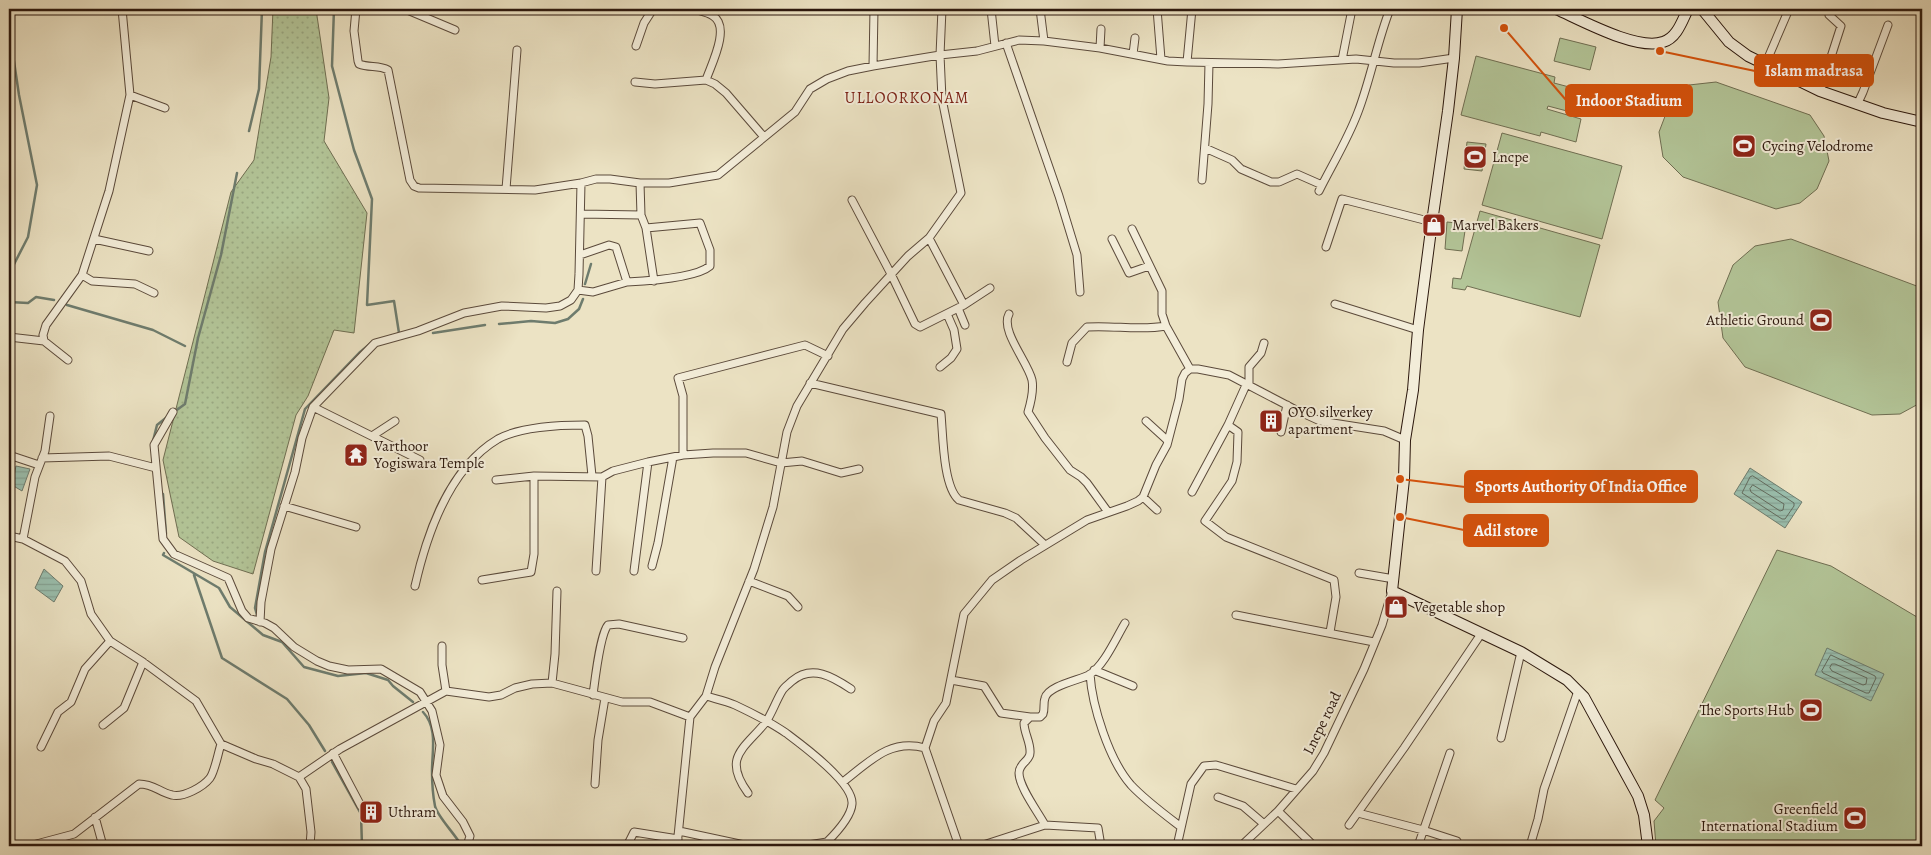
<svg xmlns="http://www.w3.org/2000/svg" width="1931" height="855" font-family="Alegreya,serif">
  <style>
    .grass { fill: url(#grass-dots); stroke: #6f6e52 }
    .pitch { fill: #b3c598; stroke: #6f6e52 }
    .water { fill: url(#water-rules); stroke: #6e7c6e }
    .lines { fill: none; stroke-linecap: round; stroke-linejoin: round }
    .shore { stroke: #626b5e; stroke-width: 1 }
    .stream { stroke: #6e7c6e; stroke-width: 2.5 }
    .street-casing { stroke: #5b4a3b; stroke-width: 9 }
    .secondary-casing { stroke: #2b170d; stroke-width: 12 }
    .street { stroke: #f3edd9; stroke-width: 7 }
    .secondary { stroke: #f3edd9; stroke-width: 10 }
    .labels { text-anchor: middle; dominant-baseline: central; stroke-width: 4; stroke-linejoin: round; paint-order: stroke }
    .poi-label { font-size: 15px; fill: #2b170d; stroke: #f3edd9; text-anchor: start }
    .street-label { font-size: 15px; fill: #2b170d; stroke: #f3edd9 }
    .neighbourhood-label { font-size: 16px; letter-spacing: 1px; fill: #7a1f14; stroke: #f3edd9 }
    .leader { fill: none; stroke: #d5520c; stroke-width: 2 }
    .callout-dot { fill: #d5520c; stroke: #f3edd9; stroke-width: 2 }
    .callout { fill: #d5520c; stroke: #d5520c; stroke-width: 2 }
    .callout-label { font-size: 16px; text-anchor: middle; font-weight: bold; fill: #fff }
  </style>
  <defs>
    <pattern id="grass-dots" width="8" height="8" patternUnits="userSpaceOnUse" patternTransform="scale(1.25)"><rect width="8" height="8" fill="#b3c598"/><path d="M2 2h.1M6 6h.1" fill="none" stroke="#9aa882" stroke-width="1.8" stroke-linecap="round"/></pattern>
    <pattern id="water-rules" width="6" height="5" patternUnits="userSpaceOnUse" patternTransform="scale(1.25)"><rect width="6" height="5" fill="#9abfae"/><path d="M0 2.5h6" fill="none" stroke="#85a394"/></pattern>
  </defs>
  <rect width="100%" height="100%" fill="#ece3c4"/>
  <filter id="stains"><feTurbulence type="fractalNoise" baseFrequency=".004" numOctaves="4"/><feColorMatrix values="0 0 0 0 .2 0 0 0 0 .09 0 0 0 0 .02 0 0 0 .5 -.17"/></filter>
  <radialGradient id="worn" r=".72"><stop offset=".6" stop-color="#630" stop-opacity="0"/><stop offset="1" stop-color="#630" stop-opacity=".3"/></radialGradient>
  <path class="grass" d="M273,9H316L329,98L324,141L367,213L354,333L334,330L308,396L296,415L253,574L213,561L179,537L163,460L231,192L254,160L271,57Z"/>
  <path class="pitch" d="M1560,38L1596,47L1590,70L1554,61Z
    M1476,56L1555,77L1554,83L1588,92L1582,115L1548,106L1547,109L1581,119L1576,142L1541,132L1540,136L1461,115Z
    M1716,82L1810,115L1824,136L1829,161L1817,189L1800,203L1776,209L1683,177L1663,157L1659,132L1672,98L1689,85Z
    M1502,133L1622,166L1602,239L1482,205Z
    M1467,142L1486,144L1482,171L1464,169Z
    M1480,211L1600,245L1580,317L1467,286L1465,290L1452,288L1453,278L1461,279Z
    M1447,222L1466,224L1462,251L1445,249Z
    M1791,239L1922,288V402L1900,414L1872,415L1745,367L1723,338L1718,302L1733,265L1755,246Z
    M1777,550L1831,566L1922,620V846H1656L1654,821L1664,808L1655,800Z"/>
  <path class="water" d="M16,466L30,469L22,491L12,485Z
    M1750,468L1802,502L1785,528L1734,494Z
    M44,569L63,586L54,602L35,588Z
    M1827,648L1884,674L1871,701L1815,675Z"/>
  <g class="lines">
    <path class="shore" d="M1753,476L1794,503V506L1785,519H1782L1742,493L1750,477Z
      M1753,485L1784,504L1783,510L1780,511L1751,492L1750,489Z
      M1831,655L1875,676L1876,678L1869,693H1866L1823,673L1822,671Z
      M1832,664H1835L1867,678L1866,684L1863,685L1832,671L1830,668Z"/>
    <path class="stream" d="M334,9L332,66L354,150L372,199L367,305L394,301L399,333L397,334
      M9,21L11,34
      M249,131L259,89L262,9
      M9,274L28,237L37,185L19,95L12,48
      M585,284L591,264
      M9,302L28,303L36,297L54,300
      M67,305L153,330L185,346
      M499,324L531,321L555,323L568,319L579,309L583,299
      M433,333L485,325
      M174,412L185,404L198,338L221,255L237,173
      M153,441L157,425L167,417
      M163,494L166,534
      M164,553L163,555L219,588L230,607L263,635L282,642L304,667L338,676L366,673L388,680L393,686L413,702
      M194,575L222,658L287,699L309,725L325,751
      M257,615L255,608L265,552L305,409L359,353L371,343
      M423,712C438,728 432,751 432,771C432,782 433,796 435,806C437,816 455,834 461,845
      M332,762L361,814L362,846"/>
    <g class="street-casing">
      <path id="street" d="M356,9L354,31L358,61L359,64C369,68 379,65 388,70L410,180L414,186L419,188L535,190L581,183
        M405,9L455,30
        M694,9C700,11 708,12 713,16C731,27 711,65 706,80
        M991,9L995,46
        M1040,9L1044,41
        M1157,9L1161,59
        M1006,43L1059,196L1077,255L1080,292
        M636,46L644,23L653,9
        M1100,48L1101,29
        M1133,54L1135,38
        M1342,60L1352,9
        M1187,62L1192,9
        M1765,65L1789,9
        M873,66L874,9
        M635,82L655,84L706,80L715,84L726,93L764,137
        M1820,91L1841,26L1829,15L1831,9
        M130,95L165,108
        M1857,105L1863,92L1888,25
        M1205,148L1232,160L1241,169L1271,182H1279L1297,174L1322,185
        M1202,180L1208,104L1209,63
        M640,183L641,215L646,228L654,281
        M506,189L517,50
        M1319,191C1332,165 1348,139 1358,112C1371,78 1377,42 1390,9
        M852,200L891,274L915,324L920,327L964,305L990,288
        M581,214L641,215
        M1132,229L1162,291V314L1166,326L1190,369
        M929,238L964,305
        M94,239L149,251
        M1112,239L1129,273L1149,266
        M1326,247L1342,199L1432,222
        M580,255L609,245L616,247L627,282C646,281 696,278 710,266V250L700,223L646,228
        M82,275L92,281L135,284L154,293
        M578,290L593,292L627,282
        M1335,304L1418,330
        M958,308L965,325
        M1009,314C1000,331 1028,362 1032,380C1034,391 1031,402 1028,412L1045,438L1070,470L1081,477L1087,483L1108,512
        M9,337L44,341
        M68,360L44,341L43,335L46,325L82,275L109,191L130,95L122,9
        M1067,362L1072,343L1087,327C1114,325 1139,331 1166,326
        M940,367L951,358L957,349L954,330L947,314
        M810,383L941,414C943,435 943,487 959,500L1005,513L1016,518L1045,545
        M1249,385V367L1261,353L1264,343
        M313,407L420,460
        M173,412L154,445L163,539L174,554L228,578L242,611L248,618L265,623L274,628L294,647L317,661L329,666L348,670L381,669L420,692L432,711L440,745L436,775L443,796L463,822L470,836L467,846
        M1146,421L1168,441
        M1228,425L1238,432L1237,462L1232,481L1205,521L1226,537L1334,580L1336,597L1330,632
        M1281,432L1287,405
        M372,436L395,421
        M9,455L39,465
        M683,455V396L678,378L805,345L828,356
        M42,458L109,456L156,468
        M496,480L534,476L602,477L613,471L648,462L683,455L713,453H746L781,463L802,461L841,473L859,469
        M1192,492L1228,425L1246,385
        M1143,497L1157,510
        M284,506L356,527
        M9,536L23,539L65,561L81,581L91,614L110,641L143,662L196,701L221,744L256,759L273,764L299,777L306,789L311,832L310,846
        M23,539L35,477L45,451L50,416
        M652,566L658,543L673,457
        M596,571L602,477
        M634,571L648,462
        M1359,573L1394,579
        M482,580L531,572L534,554V476
        M749,581L788,596L798,607
        M415,586C427,533 449,468 498,439C520,427 560,425 585,425L588,436L592,476
        M1236,615L1374,642
        M260,622L261,602L271,549L295,472L302,438L313,407L375,343L418,331L464,313L502,306L546,308L560,306L571,300L578,290L579,274L581,183L596,179H610L640,183H669L718,175L795,112L810,89L827,79L848,71L873,66L940,55L942,9
        M442,646V665L446,691
        M1094,670L1133,686
        M1090,674C1092,706 1109,760 1131,785C1145,800 1164,814 1181,827
        M951,680L984,686L1001,713L1030,717
        M552,683L555,654L557,591
        M593,695C595,680 600,634 608,625L619,624L683,638
        M706,696C716,699 726,701 735,705C752,713 770,722 786,733C802,745 854,783 852,804C851,817 836,833 827,842L802,846
        M103,725L124,708L143,662
        M1501,738L1521,652
        M41,747L58,712L71,702L85,669L110,641
        M333,753L361,806
        M299,777L340,749L446,691L489,697L501,695L515,688L532,684L552,683L622,702H650L690,717L706,696L715,667L754,569L773,507L787,432L797,406L843,329L865,303L908,256L929,238L961,193L942,99L940,55L977,51L1019,40L1044,41L1100,48L1168,61L1187,62L1278,64L1356,59L1394,63H1419L1454,58
        M843,782C869,762 890,738 925,748
        M595,784L598,740L605,698
        M748,793C722,757 744,749 766,722C772,713 776,701 782,691C784,687 789,684 792,681C812,664 833,677 851,689
        M1218,797L1243,806L1264,824
        M1278,811L1314,846
        M1358,813L1423,830L1457,841
        M95,817L103,846
        M1045,825C1038,812 1019,787 1019,773C1019,763 1030,761 1030,753C1031,743 1024,733 1024,723L1030,717H1040L1043,714C1045,709 1043,703 1045,698C1048,686 1079,680 1089,675C1104,666 1116,638 1125,623
        M1349,825L1404,748L1481,634
        M679,831L749,846
        M29,846L74,834L139,784C154,784 159,792 172,795C183,798 203,787 210,778C215,771 218,753 221,744
        M627,846L634,832L678,839
        M677,846L690,717
        M959,846L925,748L934,721L946,703L964,614L992,580L1021,560L1087,520L1127,506L1138,501L1143,497L1156,465L1167,445L1179,399L1182,379L1185,373L1190,369H1198L1229,375L1298,411L1320,421L1384,431L1405,440
        M980,846L1045,825L1098,828L1101,846
        M1177,846L1191,784L1204,766L1216,765L1296,789
        M1241,846L1278,811L1313,771L1324,753L1364,669L1382,625L1392,591
        M1418,846L1450,753
        M1530,846L1538,819L1544,789L1578,691"/>
    </g>
    <g class="secondary-casing">
      <path id="secondary" d="M1457,9L1454,58L1448,111L1432,222L1418,330L1413,390L1405,440L1404,479L1392,591L1521,652L1567,680L1584,697L1638,796L1644,815L1648,846
        M1556,9C1581,20 1637,51 1663,42C1677,38 1682,21 1688,9
        M1702,9L1729,42L1748,56L1820,91L1883,113L1922,122"/>
    </g>
    <use href="#street" class="street"/>
    <use href="#secondary" class="secondary"/>
  </g>
  <defs>
    <g id="stadium-square" transform="scale(1.25)"><rect x="-9" y="-9" width="18" height="18" rx="4" fill="#8f2418" stroke="#f3edd9"/><path d="M0-5a6.5 5 0 1 0 0 10a6.5 5 0 1 0 0-10ZM-3.5-1.8h7v3.6h-7Z" fill="#fff"/></g>
    <g id="shop-square" transform="scale(1.25)"><rect x="-9" y="-9" width="18" height="18" rx="4" fill="#8f2418" stroke="#f3edd9"/><path d="M-5-2.5h2.3a2.7 3.5 0 0 1 5.4 0H5L5.5 6h-11ZM-1.5-2.5h3a1.5 2.3 0 0 0-3 0Z" fill="#fff"/></g>
    <g id="building-square" transform="scale(1.25)"><rect x="-9" y="-9" width="18" height="18" rx="4" fill="#8f2418" stroke="#f3edd9"/><path d="M-4-6H4V6H1V3H-1V6H-4ZM-2.5-4.3h1.7v1.8h-1.7ZM.8-4.3h1.7v1.8H.8ZM-2.5-1h1.7V.8h-1.7ZM.8-1h1.7V.8H.8Z" fill="#fff"/></g>
    <g id="temple-square" transform="scale(1.25)"><rect x="-9" y="-9" width="18" height="18" rx="4" fill="#8f2418" stroke="#f3edd9"/><path d="M0-6L5-2H3V0L6.5 2.5H4V6H1.5V3h-3V6H-4V2.5H-6.5L-3 0V-2H-5Z" fill="#fff"/></g>
  </defs>
  <g fill-rule="evenodd">
    <use href="#stadium-square" x="1744" y="146"/>
    <use href="#stadium-square" x="1475" y="157"/>
    <use href="#shop-square" x="1434" y="225"/>
    <use href="#stadium-square" x="1821" y="320"/>
    <use href="#building-square" x="1271" y="421"/>
    <use href="#temple-square" x="356" y="455"/>
    <use href="#shop-square" x="1396" y="607"/>
    <use href="#stadium-square" x="1811" y="710"/>
    <use href="#building-square" x="371" y="812"/>
    <use href="#stadium-square" x="1855" y="818"/>
  </g>
  <g class="labels">
    <g class="poi-label">
      <text x="1762" y="146">Cycing Velodrome</text>
      <text x="1492" y="157">Lncpe</text>
      <text x="1452" y="225">Marvel Bakers</text>
      <text x="1804" y="320" text-anchor="end">Athletic Ground</text>
      <text x="1288" y="412">OYO silverkey<tspan x="1288" dy="17">apartment</tspan></text>
      <text x="374" y="446">Varthoor<tspan x="374" dy="17">Yogiswara Temple</tspan></text>
      <text x="1414" y="607">Vegetable shop</text>
      <text x="1794" y="710" text-anchor="end">The Sports Hub</text>
      <text x="1838" y="809" text-anchor="end">Greenfield<tspan x="1838" dy="17">International Stadium</tspan></text>
      <text x="388" y="812">Uthram</text>
    </g>
    <g class="street-label">
      <text transform="translate(1322 723) rotate(-64)">Lncpe road</text>
    </g>
    <g class="neighbourhood-label">
      <text x="907" y="98">ULLOORKONAM</text>
    </g>
  </g>
  <path class="leader" d="M1660 51L1755 71M1504 28L1566 100M1400 479L1465 487M1400 517L1464 530"/>
  <g class="callout-dot">
    <circle cx="1660" cy="51" r="5"/>
    <circle cx="1504" cy="28" r="5"/>
    <circle cx="1400" cy="479" r="5"/>
    <circle cx="1400" cy="517" r="5"/>
  </g>
  <g class="callout">
    <rect x="1755" y="55" width="118" height="31" rx="5"/>
    <rect x="1566" y="85" width="126" height="31" rx="5"/>
    <rect x="1465" y="471" width="232" height="31" rx="5"/>
    <rect x="1464" y="515" width="84" height="31" rx="5"/>
  </g>
  <g class="callout-label">
    <text x="1814" y="76">Islam madrasa</text>
    <text x="1629" y="106">Indoor Stadium</text>
    <text x="1581" y="492">Sports Authority Of India Office</text>
    <text x="1506" y="536">Adil store</text>
  </g>
  <rect width="1931" height="855" fill="none" stroke="#ece3c4" stroke-width="30"/>
  <rect x="10" y="10" width="1911" height="835" fill="none" stroke="#2b170d" stroke-width="2.5"/>
  <rect x="15" y="15" width="1901" height="825" fill="none" stroke="#2b170d"/>
  <rect width="100%" height="100%" filter="url(#stains)"/>
  <rect width="100%" height="100%" fill="url(#worn)"/>
</svg>
